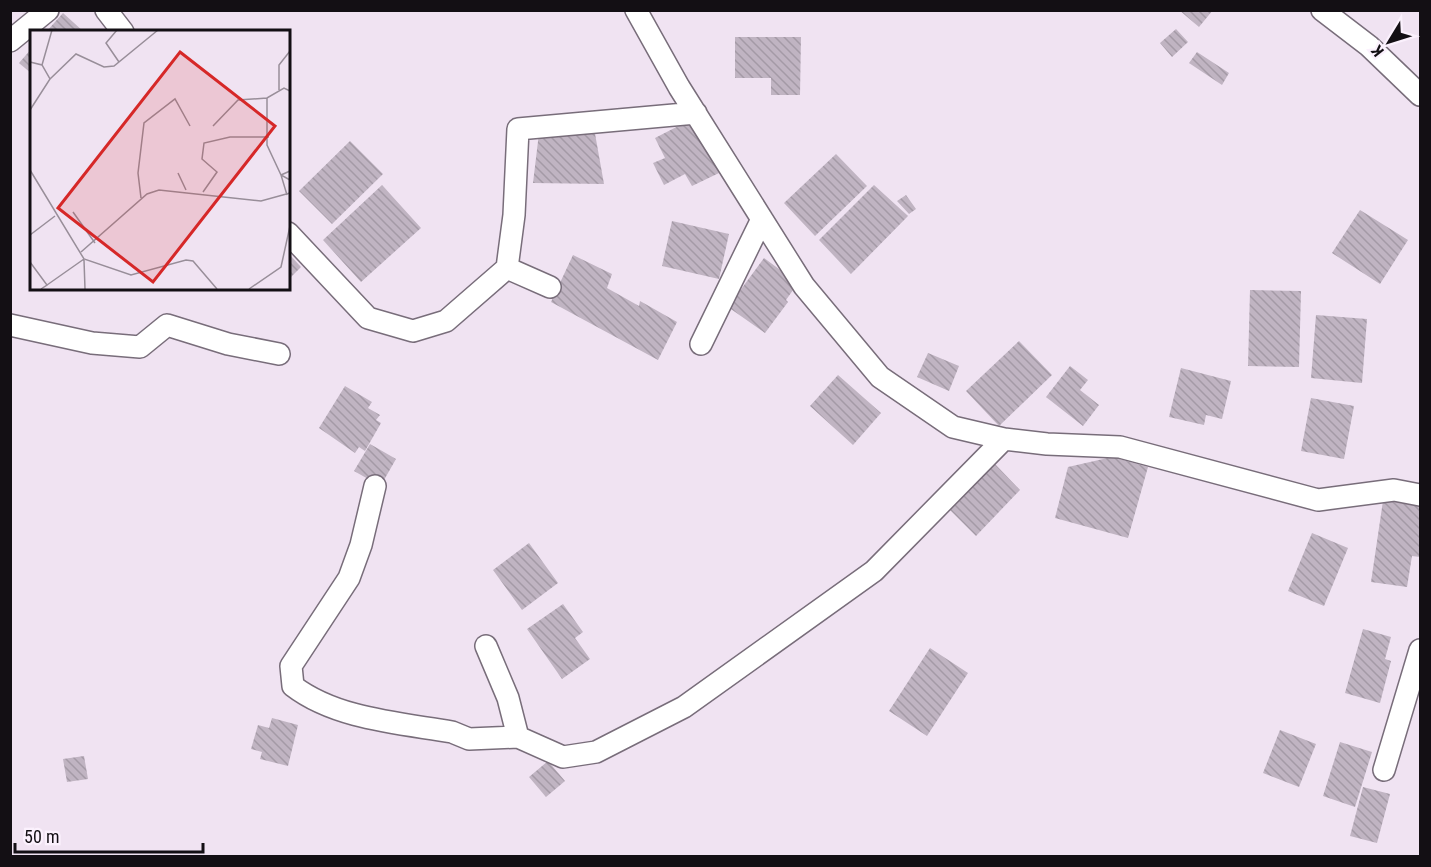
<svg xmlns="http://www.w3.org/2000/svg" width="1431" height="867" font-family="'Roboto Condensed',sans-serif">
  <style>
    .building { fill: url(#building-back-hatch) }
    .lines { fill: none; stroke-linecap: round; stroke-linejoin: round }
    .minor-casing { stroke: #786d7a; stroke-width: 24 }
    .minor { stroke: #fff; stroke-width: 21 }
    .inset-road { fill: none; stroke: #988e99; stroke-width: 1.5 }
    .view { fill: #d62828; fill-opacity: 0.15; stroke: #d62828; stroke-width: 3 }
    .inset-edge { fill: none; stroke: #130f14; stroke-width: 3 }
  </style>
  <defs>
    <pattern id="building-back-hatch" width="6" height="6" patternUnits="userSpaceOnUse" patternTransform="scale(1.5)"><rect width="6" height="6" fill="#c0b4c2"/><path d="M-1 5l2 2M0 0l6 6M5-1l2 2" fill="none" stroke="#a49aa6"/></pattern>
  </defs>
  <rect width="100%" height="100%" fill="#f0e3f2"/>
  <path class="building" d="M1179,10H1213L1199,27Z
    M63,13L84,32H46Z
    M1176,29L1188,42L1172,57L1160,43Z
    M735,37H801L800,95H771V78H735Z
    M32,48V74L19,63Z
    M1197,52L1229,73L1222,85L1189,63Z
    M692,119L719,173L692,186L685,174L664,185L653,163L665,158L655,138Z
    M594,128L604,184L533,183L539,133Z
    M350,141L383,174L332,224L299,191Z
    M836,154L867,186L815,236L784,203Z
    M382,185L421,228L361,282L323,240Z
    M874,185L908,216L851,274L819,240Z
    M906,195L916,209L909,214L897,201Z
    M1360,210L1408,240L1380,284L1332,253Z
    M672,221L729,234L719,279L662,266Z
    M288,253L301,267L288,280Z
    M573,255L612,274L607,288L639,306L640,301L677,322L658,360L551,302Z
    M764,258L798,283L786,300L788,302L765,333L728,307Z
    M1250,290L1301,291L1299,367L1248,366Z
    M1316,315L1367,319L1362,383L1311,378Z
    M1019,341L1052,375L999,426L966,391Z
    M928,353L959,366L949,391L917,377Z
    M1070,366L1088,380L1080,390L1099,405L1083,426L1046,397Z
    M1181,368L1231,381L1222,419L1206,415L1204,425L1169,417Z
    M838,375L881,413L853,445L810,406Z
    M345,386L372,402L368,408L380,415L376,420L381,423L365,451L359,447L355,453L319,428Z
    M1311,398L1354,406L1344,459L1301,451Z
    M370,444L396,459L384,480L381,478L377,484L354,471Z
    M1112,457L1148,467L1128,538L1055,518L1068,467Z
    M994,463L1020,490L976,536L949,509Z
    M1384,494L1420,500V557L1412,556L1407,587L1371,582Z
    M1312,533L1348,548L1324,606L1288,591Z
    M529,543L558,583L522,610L493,570Z
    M563,604L583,632L575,638L590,659L562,679L527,629Z
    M1363,629L1391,637L1385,659L1391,661L1380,703L1345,693Z
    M930,648L968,673L927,736L889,711Z
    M272,718L298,725L288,766L260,759L262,752L251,749L258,725L269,728Z
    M1280,730L1316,744L1299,787L1263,773Z
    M1340,742L1372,752L1355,807L1323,796Z
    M84,756L88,779L67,782L63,759Z
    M548,761L565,781L546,797L529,777Z
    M1363,787L1390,794L1377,843L1350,836Z"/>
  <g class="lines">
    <g class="minor-casing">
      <path id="minor" d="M106,10L123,32
        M636,10L679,87L804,286L880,377L953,427L1004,439L1047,444L1120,447L1318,500L1394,490L1420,495
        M1322,10L1369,46L1420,95
        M10,41L48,10
        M288,233L368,318L413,331L446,321L507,268L514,215L518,129L696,113
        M507,268L550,287
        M10,325L92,343L140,347L167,325L228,344L279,354
        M701,344L762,219
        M375,486L361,545L349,578L291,666L293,686C336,719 400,723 452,732L469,739L518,737L563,757L596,752L684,707L874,571L1004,439
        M486,646L508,698L518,737
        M1384,770L1420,650"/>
    </g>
    <use href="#minor" class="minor"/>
  </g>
  <g transform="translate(30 30)">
    <rect width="260" height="260" fill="#f0e3f2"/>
    <path class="inset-road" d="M87,0L76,13L89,32M0,32L12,35L20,49L0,80M12,35L22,0M20,49L46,24L74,37L84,36L128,0M249,60V35L260,21M237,68V115L251,145L260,150M183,96L208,70L237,68L254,58L260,61M0,140L54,229L101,245L156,230L163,231L187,259M148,143L156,160M173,162L187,142L172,129L174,113L200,107H239M257,165L251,145L260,141M111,168L108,143L114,93L145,69L160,96M43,182L65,213M0,205L25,186M51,222L117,164L129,160L231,171L260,163M54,230L55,259M0,232L17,255L11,259M17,255L54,229M219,259L251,237L260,196"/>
    <path class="view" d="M150,22L245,96L123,252L28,178Z"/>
    <rect width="260" height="260" class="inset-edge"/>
  </g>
  <rect width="1431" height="867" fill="none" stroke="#130f14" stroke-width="24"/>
  <g transform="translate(1389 42) rotate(232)" stroke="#fbf1fd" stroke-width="4.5" paint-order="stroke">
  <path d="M0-4.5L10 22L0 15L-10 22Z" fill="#130f14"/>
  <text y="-9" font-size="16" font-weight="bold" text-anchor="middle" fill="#130f14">K</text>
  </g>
  <path d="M15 843v9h188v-9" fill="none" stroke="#130f14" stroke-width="3"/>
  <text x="24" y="843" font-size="18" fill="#130f14" stroke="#fbf1fd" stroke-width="4.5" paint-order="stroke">50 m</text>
</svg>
